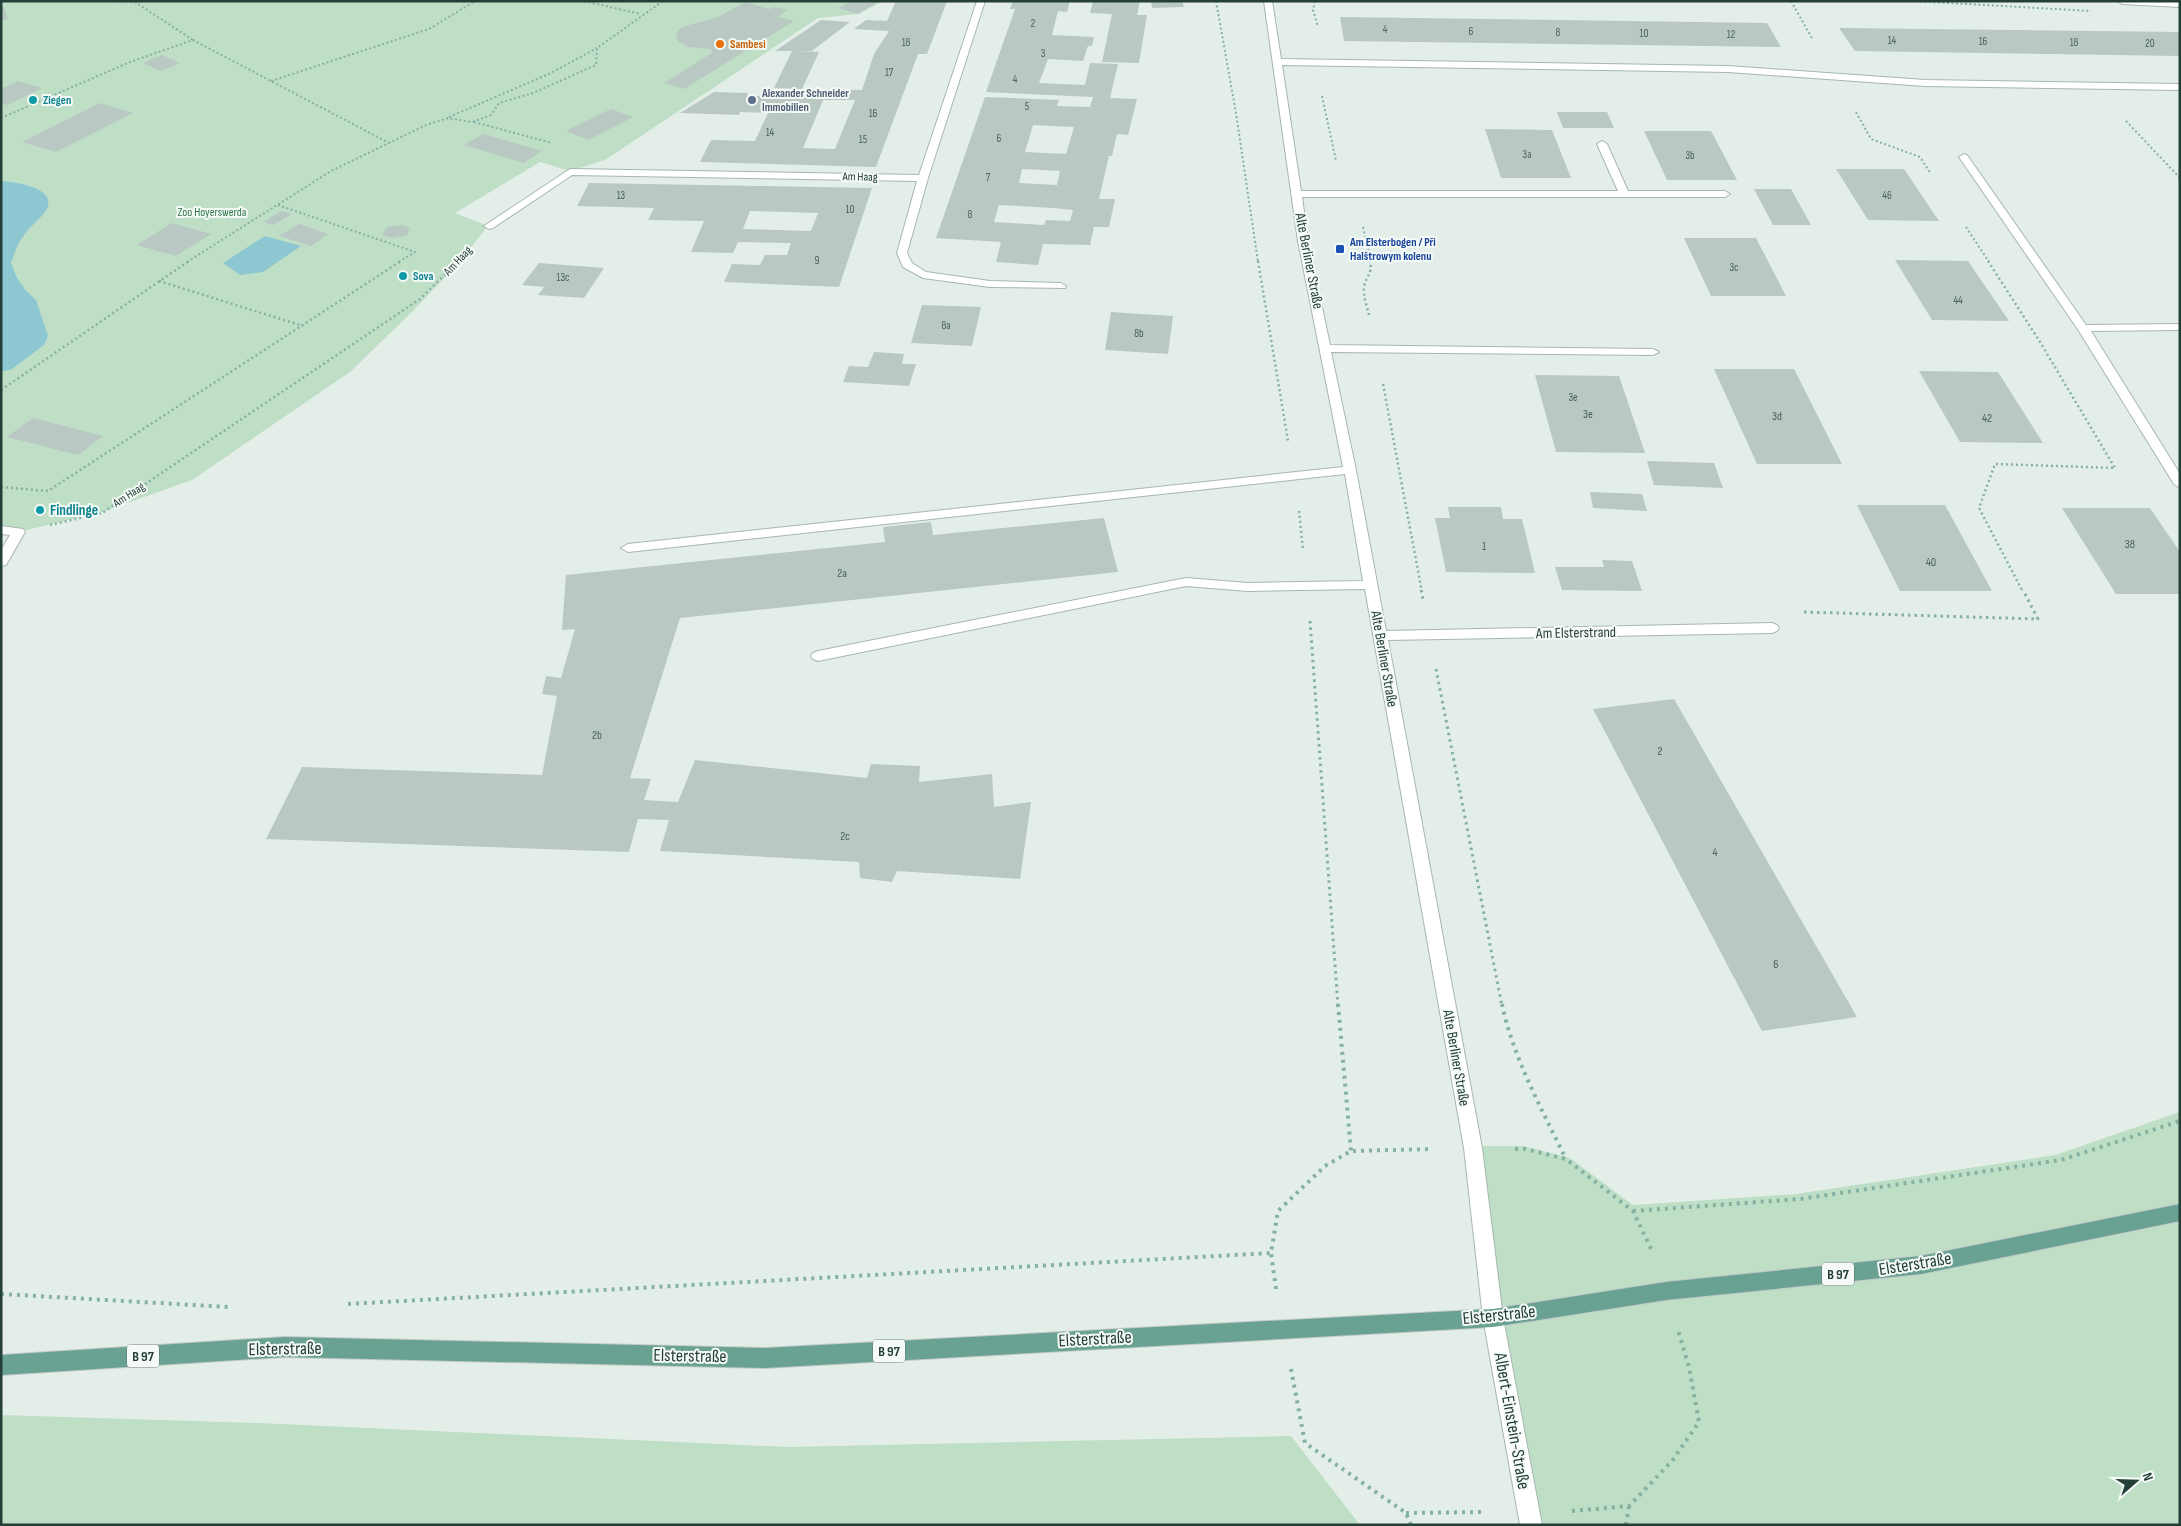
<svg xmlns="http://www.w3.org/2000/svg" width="2181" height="1526" font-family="'Sofia Sans Condensed',sans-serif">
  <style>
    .green { fill: #bedec6 }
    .water { fill: #8dc7d1 }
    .building { fill: #b9c8c2; fill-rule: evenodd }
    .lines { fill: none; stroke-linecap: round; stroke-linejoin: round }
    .minor-casing { stroke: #a7b6b0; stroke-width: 2 }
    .major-casing { stroke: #c2c9c7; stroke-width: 2 }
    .path-far3 { stroke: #85b1a3; stroke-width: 2; stroke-dasharray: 2 2.5; stroke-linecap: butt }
    .path-far2 { stroke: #85b1a3; stroke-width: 2.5; stroke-dasharray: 2 3; stroke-linecap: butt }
    .path-far1 { stroke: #85b1a3; stroke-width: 3; stroke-dasharray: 2.5 4; stroke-linecap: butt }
    .path { stroke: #85b1a3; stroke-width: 4; stroke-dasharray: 3 5; stroke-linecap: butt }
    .minor { fill: #fff; fill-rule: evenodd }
    .major { fill: #69a293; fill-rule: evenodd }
    .food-dot { fill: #e8710a; stroke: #f5faf7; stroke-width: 2 }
    .culture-dot { fill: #0f9aa8; stroke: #f5faf7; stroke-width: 2 }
    .service-dot { fill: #5c6f8a; stroke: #f5faf7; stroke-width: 2 }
    .transit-dot { fill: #1a4fb4; stroke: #f5faf7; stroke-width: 2 }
    .labels { text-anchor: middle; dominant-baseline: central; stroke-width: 4; stroke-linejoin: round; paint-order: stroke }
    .far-number-label { font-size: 11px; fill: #49615a }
    .far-food-label { font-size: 12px; font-weight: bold; fill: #c56008; stroke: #f5faf7; text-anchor: start }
    .far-service-label { font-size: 12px; font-weight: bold; fill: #4e5e75; stroke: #f5faf7; text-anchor: start }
    .far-culture-label { font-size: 12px; font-weight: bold; fill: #0d838f; stroke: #f5faf7; text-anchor: start }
    .far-street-label { font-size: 12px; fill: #243f38; stroke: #f5faf7 }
    .far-park-label { font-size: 12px; fill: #2e7649; stroke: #f5faf7 }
    .far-transit-label { font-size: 12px; font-weight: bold; fill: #164399; stroke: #f5faf7; text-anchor: start }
    .number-label { font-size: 12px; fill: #49615a }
    .shield { fill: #f5faf7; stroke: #637771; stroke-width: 1 }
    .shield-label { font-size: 14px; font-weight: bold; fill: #243f38 }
    .street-label { font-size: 15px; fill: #243f38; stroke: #f5faf7 }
    .culture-label { font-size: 15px; font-weight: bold; fill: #0d838f; stroke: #f5faf7; text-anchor: start }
    .near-street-label { font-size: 18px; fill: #243f38; stroke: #f5faf7 }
  </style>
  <rect width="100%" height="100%" fill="#e4eee9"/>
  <path class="green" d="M1,1H883L859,14L818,18L605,160L570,171L540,162L455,213L488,226L460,261L413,311L350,372L192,480L102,512L18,532L1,529Z
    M2180,1112V1209L1920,1261L1495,1316L1477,1146H1524L1570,1158L1633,1205L1796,1194L2055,1155Z
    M2180,1215V1525H1533L1495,1319L1746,1285Z
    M1,1415L259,1423L787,1447L1291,1436L1360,1525H1Z"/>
  <path class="water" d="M1,181C16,182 61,188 45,212C38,221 28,228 22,238C17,245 14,255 11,263L17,278L26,291L36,300L48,336L44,345L12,369L1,372Z
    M265,236L301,246L263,272L240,275L223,263Z"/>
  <path class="building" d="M851,1H879L858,14L838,8Z
    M896,1H947L927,54H918L876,167L700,162L711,140L755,141L768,113L740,112L739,115L680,113L714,92L748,93L747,96L796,97L800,89L774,88L792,51H775L821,20L850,22L812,51H799L819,52L802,89L862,90L874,54L889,31L854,29L866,20L887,21ZM823,100H855L835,149L803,148Z
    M1013,1H1070L1067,12L1058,11L1052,35L1094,37L1092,46H1088L1083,61L1048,59L1039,83L1085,85L1090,63L1118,64L1110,98L1137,99L1128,135L1117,134L1112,156H1109L1099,199H1115L1109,227H1094L1090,245L1043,244L1038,265L996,262L1001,242L936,238L985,97L1059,100L1057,106L1090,107L1093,97L986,92L1015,9H1010ZM1033,125L1074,127L1066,154L1025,152ZM1022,169L1060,171L1057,185L1019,183ZM999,205L1053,208L1073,210L1070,221L1046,220L1044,225L994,222Z
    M1093,1H1140L1137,15H1147L1139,63L1102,62L1112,14L1090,13Z
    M1151,1H1182L1184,7L1152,8Z
    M745,2L770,9L774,7L787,10L777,17L794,21L684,89L664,83L712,53L711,49L688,47L678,41L676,34L682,27L718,17Z
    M1,6H3L8,19L1,20Z
    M1340,17L1767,23L1781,47L1344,41Z
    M1839,28L2180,32V56L1855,51Z
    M162,55L180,63L161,71L143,63Z
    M18,81L42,88L7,105L1,103V89Z
    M100,103L133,113L56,152L22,142Z
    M611,109L633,117L588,140L566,131Z
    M1557,112H1607L1614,128H1563Z
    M1485,129L1552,130L1571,178H1501Z
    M1644,131H1711L1737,180H1667Z
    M483,134L542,151L524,163L464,145Z
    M1836,169H1904L1939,221L1868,220Z
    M589,183L760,186L872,188L839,287L724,282L732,264L760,265L765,255H787L791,243L738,242L733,253L691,252L704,221L648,220L654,208L577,206ZM750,211L818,213L811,231L743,229Z
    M1754,189H1791L1811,225H1773Z
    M281,211L292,214L273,225L263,222Z
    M172,223L211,234L176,256L137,245Z
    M299,224L328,234L311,246L279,236Z
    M401,225L410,228L407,235L393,238L382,235L387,227Z
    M1684,238H1756L1786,296H1711Z
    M1895,260L1968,261L2009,321L1932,320Z
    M539,263L604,268L584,298L538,295L544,287L522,285Z
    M922,305L981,307L972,346L911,343Z
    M1111,312L1173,316L1168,354L1105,350Z
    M874,352L904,354L902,364H916L909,386L843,382L849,366L868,367Z
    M1714,369H1794L1842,464H1757Z
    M1919,371L1998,372L2043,443L1960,442Z
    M1535,375L1619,376L1645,453L1556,452Z
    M33,418L103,436L78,455L7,437Z
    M1647,461L1714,463L1723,488L1654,485Z
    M1590,492L1642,494L1647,511L1593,508Z
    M1857,505H1945L1992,591H1900Z
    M1448,507H1501L1503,519H1522L1535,573L1446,572L1435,518H1450Z
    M2062,508H2150L2180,552V594H2116Z
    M1104,518L1118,572L680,618L630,778L651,779L644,800L678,802L695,760L867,778L871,764L920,766L919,782L992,774L994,807L1031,802L1020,879L897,871L892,882L860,878L859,862L660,851L669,820L638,819L629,852L266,839L302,767L542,775L557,696L542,694L546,676L561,678L575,629L562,630L566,575L885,542L883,527L931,522L933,535Z
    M1602,560L1632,561L1642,591L1562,590L1555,567H1604Z
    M1674,699L1789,899L1857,1017L1762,1031L1593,709Z"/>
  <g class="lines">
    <g class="minor-casing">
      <path id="minor" d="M977,1H985L928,178L907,253L912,263L926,272L990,281L1061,283L1066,286L1065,288L990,287L923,278L903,267L897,253L917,181L572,175L493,228L489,229L484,226L570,169L919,175Z
        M1264,1H1272L1281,59L1728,66L1925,80L2180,84V90L1925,86L1728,72L1282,65L1301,191H1618L1597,144L1602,141L1607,144L1628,191H1725L1730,194L1725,197H1302L1308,241L1330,345L1653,349L1659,352L1653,355L1331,352L1356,470L1386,631L1772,623L1777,625L1779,628L1777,631L1772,633L1388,640L1482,1148L1503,1318L1542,1525H1520L1483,1318L1464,1148L1365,589L1248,591L1186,586L818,661L813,659L811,656L813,653L818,651L1186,578L1248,583L1363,581L1345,474L628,552L621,548L628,544L1343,467L1298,241Z
        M2118,1H2180V7L2122,4Z
        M1964,154L1967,155L2086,325L2180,324V330L2091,331L2180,474V488L2174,484L2077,328L1959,157Z
        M1,526L23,529L25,532L6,565L1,566V550L10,535L1,534Z"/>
    </g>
    <g class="major-casing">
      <path id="major" d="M2180,1204V1221L1921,1274L1666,1300L1493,1327L765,1368L285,1357L1,1375V1355L285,1337L765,1348L1493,1309L1666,1282L1921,1256Z"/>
    </g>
    <path class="path-far3" d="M112,1L135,2L193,40
      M584,1L641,14
      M1216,1L1236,113L1258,262
      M1315,1L1313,10L1318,27
      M1791,1L1813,40
      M1911,1L2091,11
      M271,81L429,29L475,1
      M1322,96L1336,161
      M1856,112L1871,139L1920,157L1931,174
      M449,117L551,73L597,48
      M1,118L130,62L193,40L389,143
      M2126,121L2180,178
      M474,122L552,143
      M278,205L415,252L399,262
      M1363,227L1371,262
      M1966,227L1989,262
      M187,262L331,171L426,125L448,118L472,122L491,115L499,103L533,93L596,65L597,48L663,1
      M457,262L468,252"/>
    <path class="path-far2" d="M1258,261L1288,441
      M1988,261L2040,342L2115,468L1995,464L1979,508L2023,592
      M159,281L303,326
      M1369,315C1367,306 1363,297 1364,287C1366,276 1373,273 1370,261
      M1383,384L1422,592
      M1,390L189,261
      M1,487L48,491L401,261
      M1299,511L1303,550
      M50,525L102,513L420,299L459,261"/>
    <path class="path-far1" d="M1421,590L1423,599
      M1804,612L2038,619L2023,590
      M1310,621L1338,1006
      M1436,669L1502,1006"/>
    <path class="path" d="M1338,1004L1351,1151
      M1502,1004C1512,1055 1543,1112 1566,1159
      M1515,1149H1525L1566,1159L1633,1211L1653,1253
      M1633,1211L1800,1199L2061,1160L2180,1121
      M1276,1289L1271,1253L1278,1211L1325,1166L1351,1151L1433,1149
      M1,1294L229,1307
      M348,1304L1271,1253
      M1291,1369L1305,1443L1406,1513L1411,1525
      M1572,1511L1629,1506L1672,1461L1699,1422L1689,1367L1678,1330
      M1406,1513L1486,1512
      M1626,1525L1629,1506"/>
    <use href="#minor" class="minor"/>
    <use href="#major" class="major"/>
  </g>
  <circle class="food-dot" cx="720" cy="44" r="5"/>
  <g class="culture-dot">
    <circle cx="33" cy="100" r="5"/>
    <circle cx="403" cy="276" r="5"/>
    <circle cx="40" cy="510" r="5"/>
  </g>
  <circle class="service-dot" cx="752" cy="100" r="5"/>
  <rect class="transit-dot" x="1335" y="244" width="10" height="10" rx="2.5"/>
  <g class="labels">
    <g class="far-number-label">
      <text x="1033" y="23">2</text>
      <text x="1385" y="29">4</text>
      <text x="1471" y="31">6</text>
      <text x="1558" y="32">8</text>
      <text x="1644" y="33">10</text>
      <text x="1731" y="34">12</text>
      <text x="1892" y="40">14</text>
      <text x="1983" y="41">16</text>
      <text x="906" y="42">18</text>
      <text x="2074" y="42">18</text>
      <text x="2150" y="43">20</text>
      <text x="1043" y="53">3</text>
      <text x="889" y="72">17</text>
      <text x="1015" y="79">4</text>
      <text x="1027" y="106">5</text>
      <text x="873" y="113">16</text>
      <text x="770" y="132">14</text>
      <text x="999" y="138">6</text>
      <text x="863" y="139">15</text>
      <text x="1527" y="154">3a</text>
      <text x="1690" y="155">3b</text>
      <text x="988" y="177">7</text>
      <text x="621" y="195">13</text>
      <text x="1887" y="195">46</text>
      <text x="850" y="209">10</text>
      <text x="970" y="214">8</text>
      <text x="817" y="260">9</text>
      <text x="1734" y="267">3c</text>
      <text x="563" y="277">13c</text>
      <text x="1958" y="300">44</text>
      <text x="946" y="325">8a</text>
      <text x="1139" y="333">8b</text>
      <text x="1573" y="397">3e</text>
    </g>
    <g class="far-food-label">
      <text x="730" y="44">Sambesi</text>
    </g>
    <g class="far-service-label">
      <text x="762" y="93">Alexander Schneider<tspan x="762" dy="14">Immobilien</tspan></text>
    </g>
    <g class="far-culture-label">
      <text x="43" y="100">Ziegen</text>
      <text x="413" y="276">Sova</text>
    </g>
    <g class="far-street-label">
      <text transform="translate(860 177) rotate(1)">Am Haag</text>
      <text transform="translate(458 261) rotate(-47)">Am Haag</text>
      <text transform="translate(129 495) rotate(-33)">Am Haag</text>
    </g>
    <g class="far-park-label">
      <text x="212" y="212">Zoo Hoyerswerda</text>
    </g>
    <g class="far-transit-label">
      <text x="1350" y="242">Am Elsterbogen / Při<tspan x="1350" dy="14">Halštrowym kolenu</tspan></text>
    </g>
    <g class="number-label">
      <text x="1588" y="414">3e</text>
      <text x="1777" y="416">3d</text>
      <text x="1987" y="418">42</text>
      <text x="2130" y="544">38</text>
      <text x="1484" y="546">1</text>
      <text x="1931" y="562">40</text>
      <text x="842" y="573">2a</text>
      <text x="597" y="735">2b</text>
      <text x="1660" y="751">2</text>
      <text x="845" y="836">2c</text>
      <text x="1715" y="852">4</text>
      <text x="1776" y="964">6</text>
    </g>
    <g class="shield">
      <rect x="1822" y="1262.5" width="32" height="23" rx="4"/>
      <rect x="873" y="1339.5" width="32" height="23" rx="4"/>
      <rect x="127" y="1344.5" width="32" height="23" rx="4"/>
    </g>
    <g class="shield-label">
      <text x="1838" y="1274">B 97</text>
      <text x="889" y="1351">B 97</text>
      <text x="143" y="1356">B 97</text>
    </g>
    <g class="street-label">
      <text transform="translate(1309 261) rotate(79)">Alte Berliner Straße</text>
      <text transform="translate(1576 633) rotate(-1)">Am Elsterstrand</text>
      <text transform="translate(1384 659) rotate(80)">Alte Berliner Straße</text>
      <text transform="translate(1456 1058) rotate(80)">Alte Berliner Straße</text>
    </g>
    <g class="culture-label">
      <text x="50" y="510">Findlinge</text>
    </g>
    <g class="near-street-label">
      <text transform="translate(1915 1264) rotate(-9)">Elsterstraße</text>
      <text transform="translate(1499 1315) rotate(-6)">Elsterstraße</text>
      <text transform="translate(1095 1339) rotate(-3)">Elsterstraße</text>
      <text transform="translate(285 1349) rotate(-1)">Elsterstraße</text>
      <text transform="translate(690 1356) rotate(1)">Elsterstraße</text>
      <text transform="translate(1512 1421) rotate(80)">Albert-Einstein-Straße</text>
    </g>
  </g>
  <rect width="2181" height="1526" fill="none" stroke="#243f38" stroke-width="5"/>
  <g transform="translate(2136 1481) rotate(70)" stroke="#f5faf7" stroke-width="4" paint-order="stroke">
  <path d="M0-4L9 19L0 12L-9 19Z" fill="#243f38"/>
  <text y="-8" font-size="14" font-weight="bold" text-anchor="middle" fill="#243f38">N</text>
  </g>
</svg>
